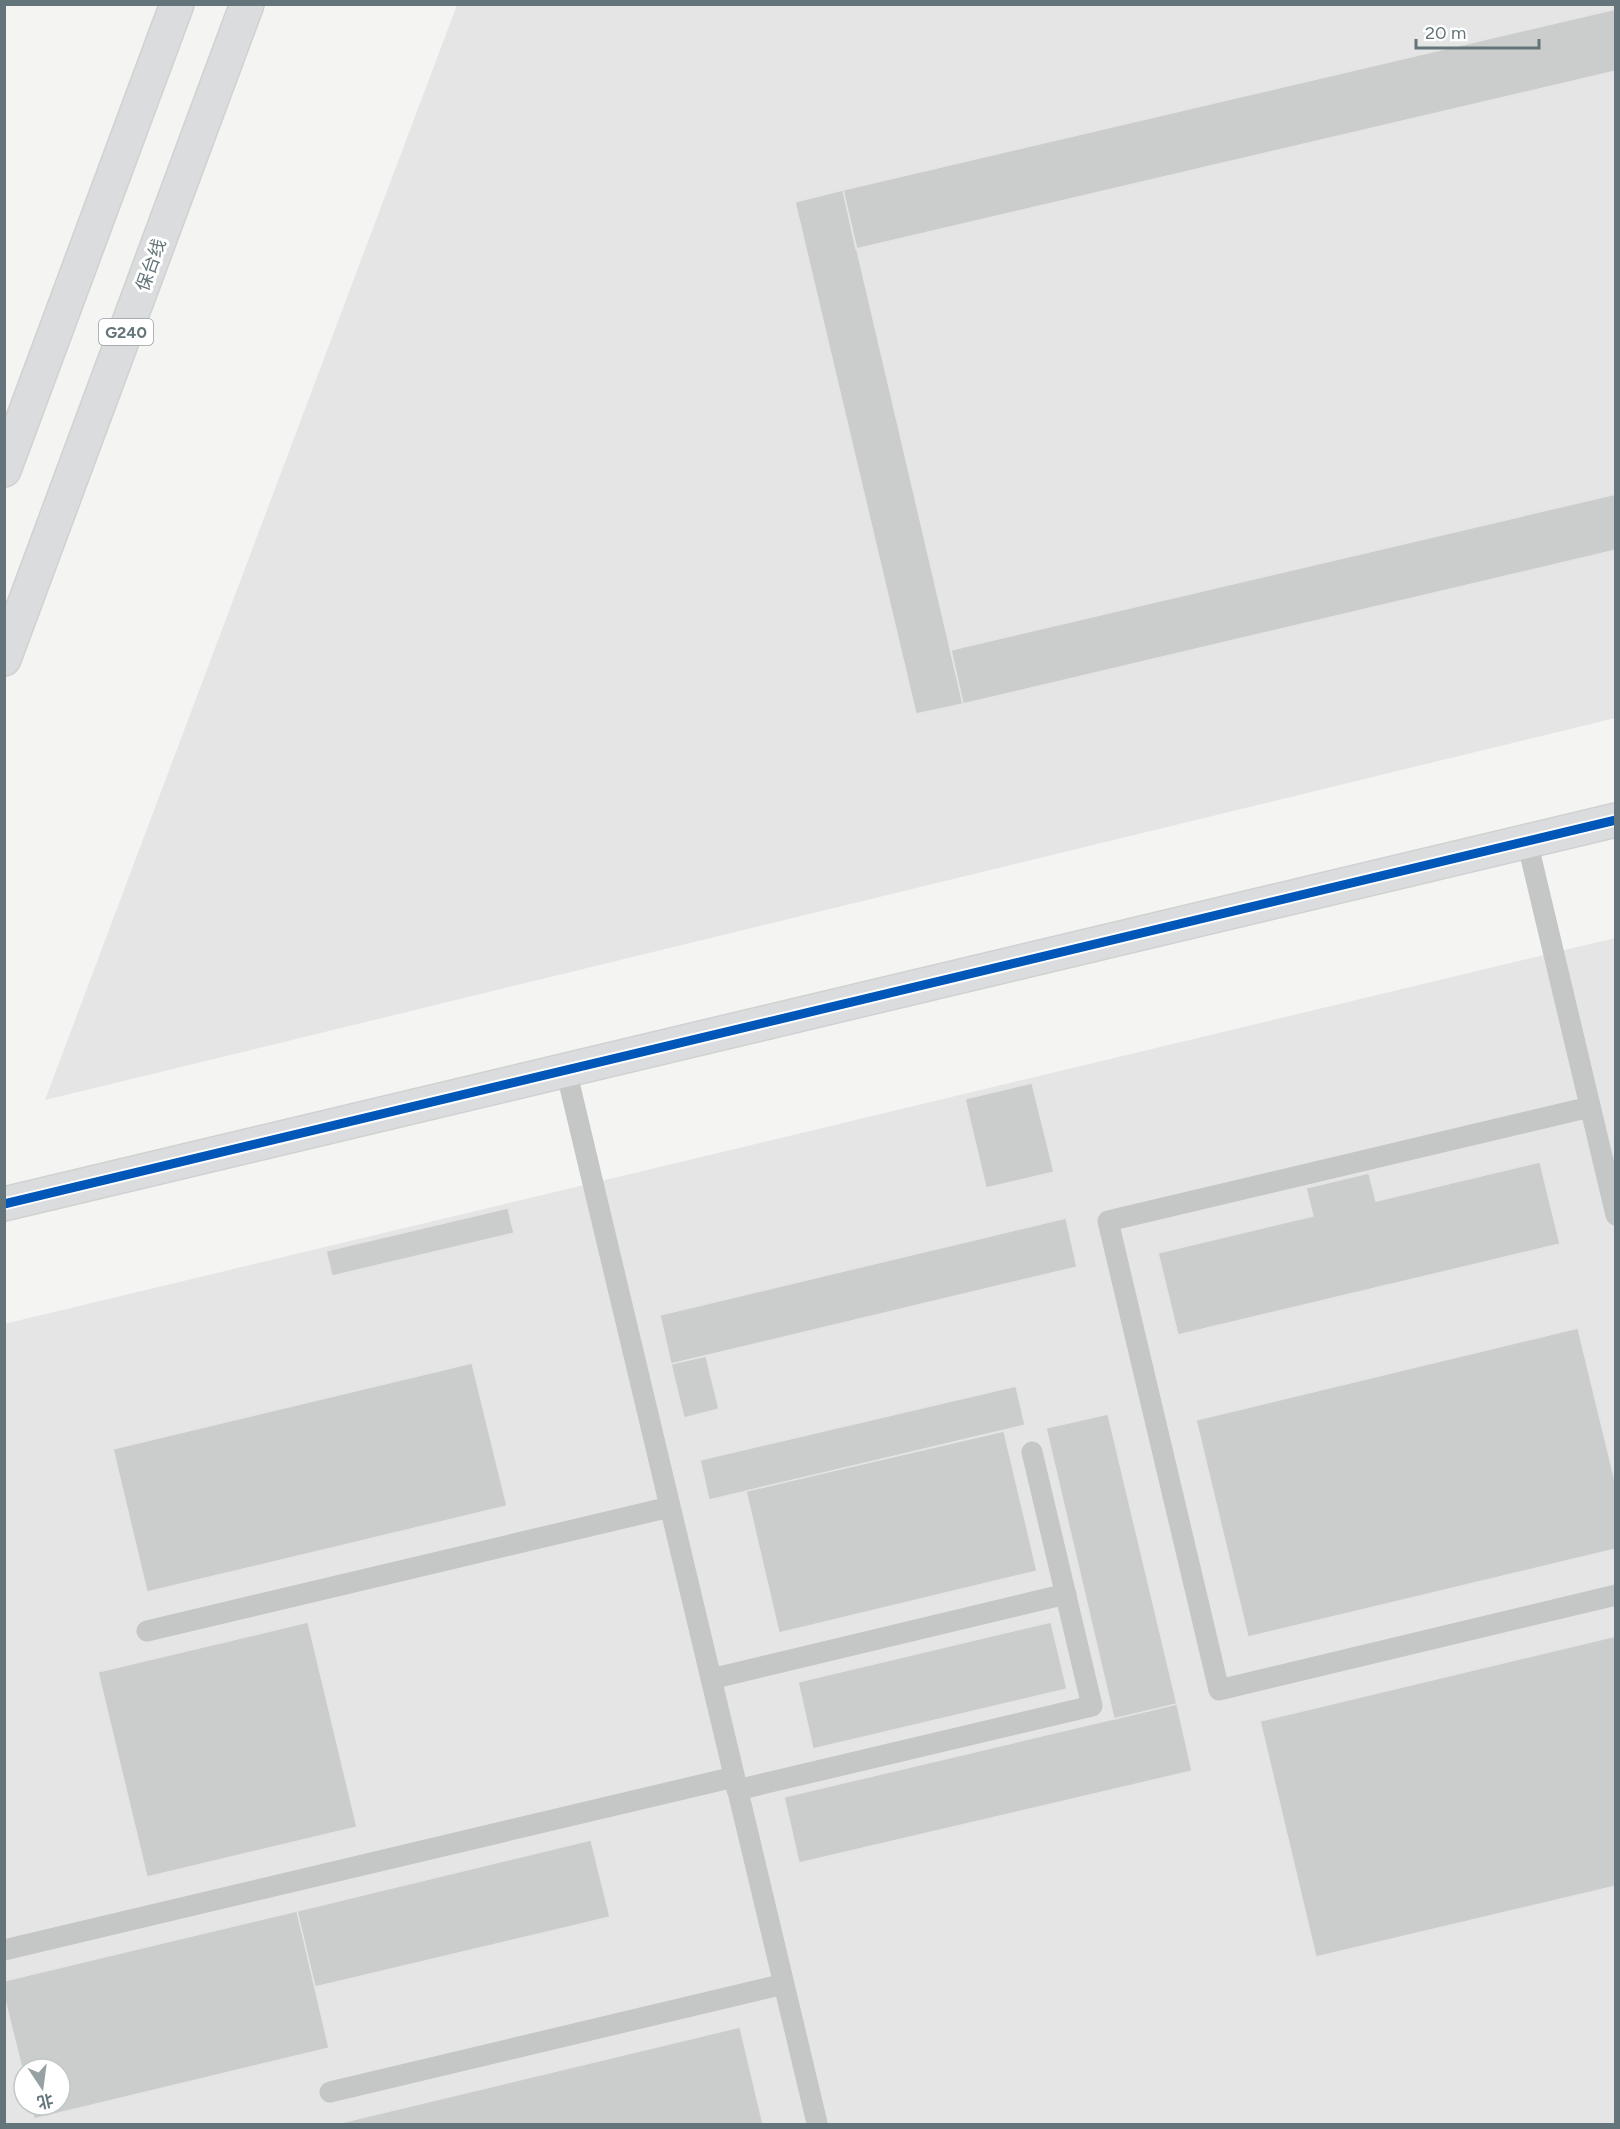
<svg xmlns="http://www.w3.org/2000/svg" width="1620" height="2129" font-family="Figtree,'Noto Sans SC',sans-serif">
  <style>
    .built { fill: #e4e5e4; fill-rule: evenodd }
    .building { fill: #cbcccc; stroke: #e4e4e3; stroke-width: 1.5 }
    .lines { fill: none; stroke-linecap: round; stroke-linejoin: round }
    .secondary-casing { stroke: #d0d1d1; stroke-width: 36 }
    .highway-casing { stroke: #d0d1d1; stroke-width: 36 }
    .lane { stroke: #c5c7c7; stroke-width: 21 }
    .secondary { stroke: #dbdcdd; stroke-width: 33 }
    .highway { stroke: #dbdcdd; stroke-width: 33 }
    .cycleway-casing { stroke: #fff; stroke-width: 13 }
    .cycleway { stroke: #0057b8; stroke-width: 9 }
    .labels { text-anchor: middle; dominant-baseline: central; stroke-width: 6; stroke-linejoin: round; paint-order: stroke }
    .shield { fill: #fff; stroke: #929ea2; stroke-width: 1.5 }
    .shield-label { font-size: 16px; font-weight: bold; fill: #63757a }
    .street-label { font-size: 18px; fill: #63757a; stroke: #fff }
  </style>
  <rect width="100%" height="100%" fill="#f4f4f3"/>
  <path class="built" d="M457,5H1615V718L45,1100Z
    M1615,938V2124H5L4,1324ZM24,2069H60V2105H24Z"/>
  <path class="building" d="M1616,9V71L856,249L843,190Z
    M843,190L963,704L916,714L795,202Z
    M1616,494V550L963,704L951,650Z
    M1032,1083L1054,1172L986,1188L965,1099Z
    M1540,1162L1560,1244L1178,1335L1158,1253L1313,1216L1306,1188L1369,1173L1376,1201Z
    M508,1208L514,1233L332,1276L326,1251Z
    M1066,1218L1077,1267L671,1364L660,1315Z
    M1578,1328L1616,1485V1549L1248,1637L1196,1420Z
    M706,1356L719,1409L684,1418L671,1364Z
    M472,1363L507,1506L147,1592L113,1449Z
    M1016,1386L1025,1425L709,1500L700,1460Z
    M1108,1414L1177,1704L1114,1719L1046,1428Z
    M1004,1431L1037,1571L779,1633L746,1491Z
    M308,1622L357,1827L147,1877L98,1672Z
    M1051,1622L1067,1689L813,1749L798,1682Z
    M1616,1636V1886L1316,1957L1260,1721Z
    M1177,1704L1192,1771L799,1863L784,1797Z
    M591,1840L610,1917L315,1987L297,1911Z
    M297,1911L329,2048L34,2119L31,2105H60V2069H24V2077L4,1996V1981Z
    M740,2027L763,2124H336Z"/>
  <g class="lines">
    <g class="secondary-casing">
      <path id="secondary" d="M4,1204L1616,820"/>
    </g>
    <g class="highway-casing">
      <path id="highway" d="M4,470L177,4
        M4,659L247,4"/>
    </g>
    <path class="lane" d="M1527,841L1616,1215
      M566,1070L817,2123
      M1590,1107L1108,1221L1219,1690L1616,1595
      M147,1631L670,1507
      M711,1679L1066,1594
      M737,1790L1092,1706L1032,1452
      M4,1950L734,1777
      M330,2092L784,1984"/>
    <use href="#secondary" class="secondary"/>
    <use href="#highway" class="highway"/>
    <g class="cycleway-casing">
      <path id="cycleway" d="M4,1204L1616,820"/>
    </g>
    <use href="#cycleway" class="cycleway"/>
  </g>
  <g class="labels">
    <rect class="shield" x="99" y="319" width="54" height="26" rx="4.5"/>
    <g class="shield-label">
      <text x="126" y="332">G240</text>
    </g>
    <g class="street-label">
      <text transform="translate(151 265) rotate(-70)">保台线</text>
    </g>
  </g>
  <rect width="1620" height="2129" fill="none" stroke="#63757a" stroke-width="12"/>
  <g transform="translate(42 2087) rotate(167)"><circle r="28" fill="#ffffff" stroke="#c1c8ca" stroke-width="1.5"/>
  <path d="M0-4.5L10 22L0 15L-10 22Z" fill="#96a1a4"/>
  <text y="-9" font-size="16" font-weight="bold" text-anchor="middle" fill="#63757a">北</text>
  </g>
  <path d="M1416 39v9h123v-9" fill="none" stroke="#63757a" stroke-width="3"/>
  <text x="1425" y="39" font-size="18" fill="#63757a" stroke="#ffffff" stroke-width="4.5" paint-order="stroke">20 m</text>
</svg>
